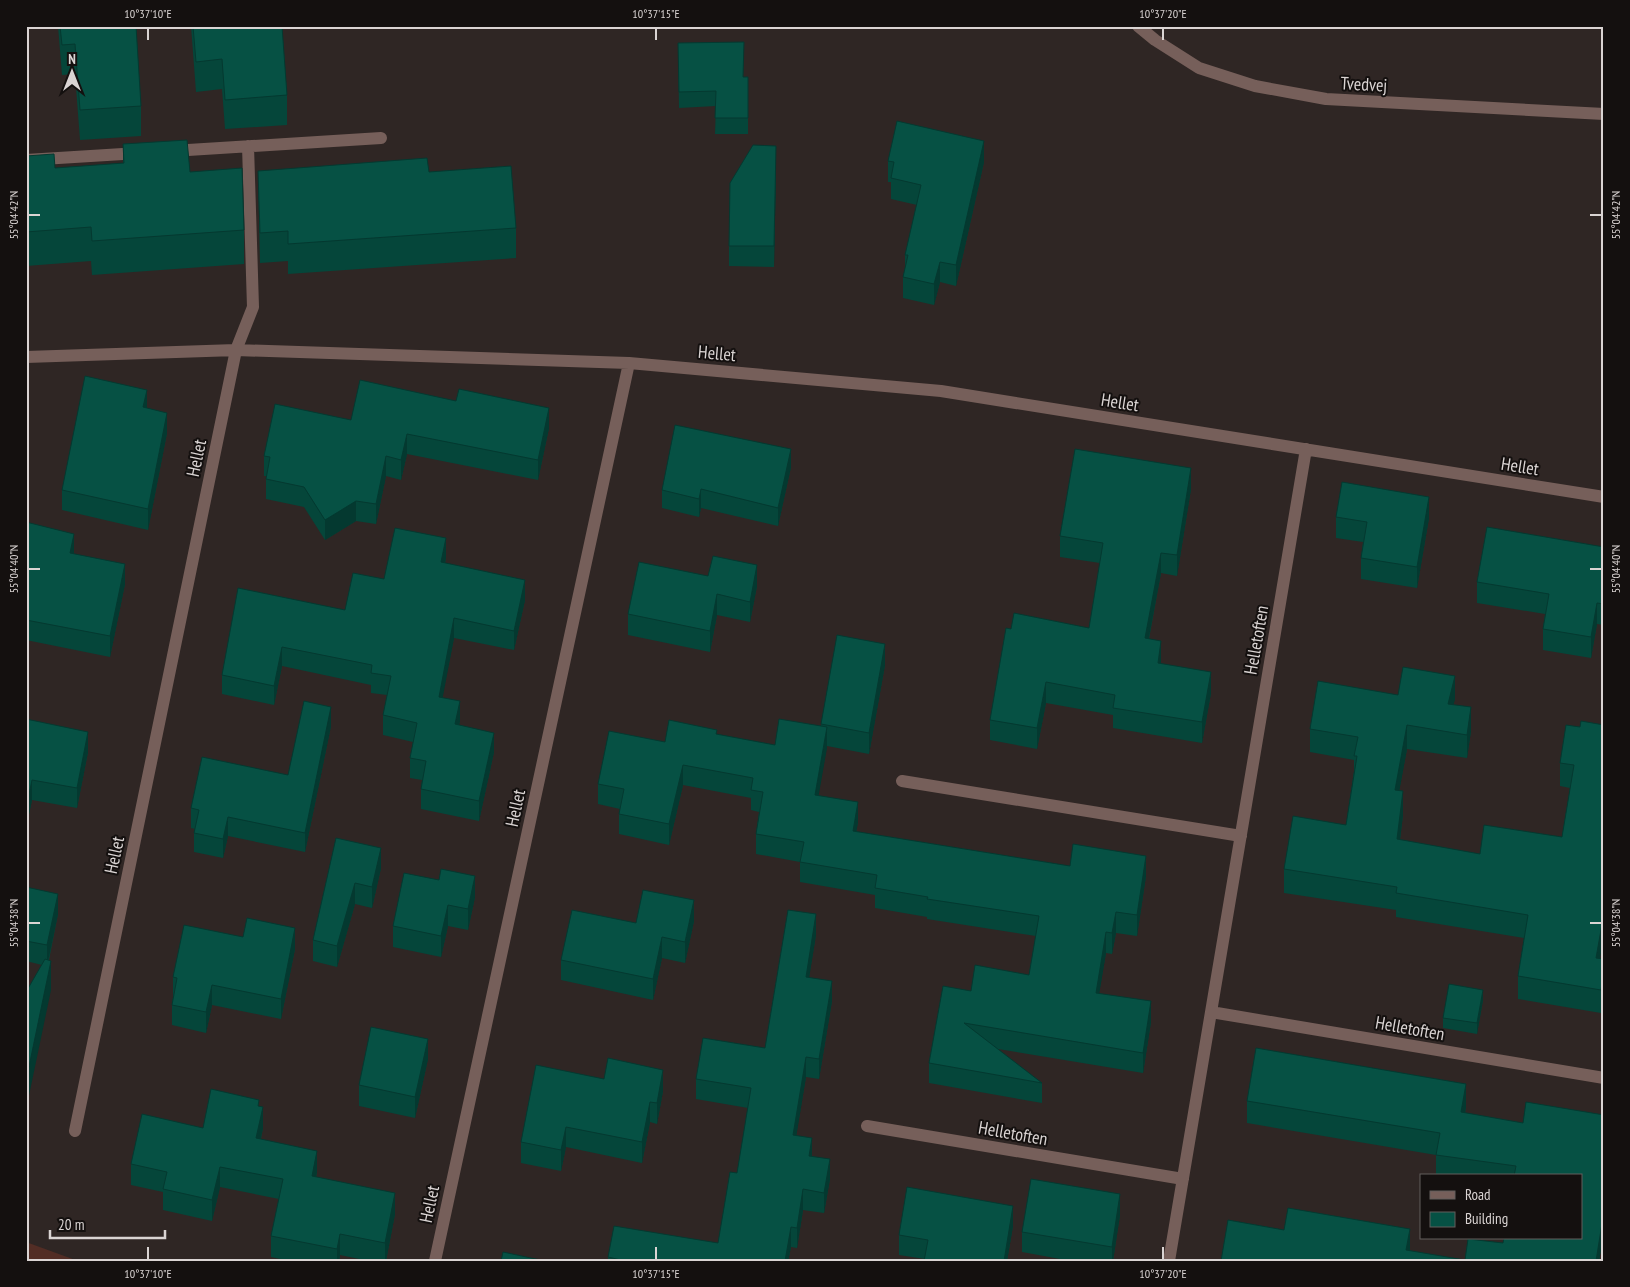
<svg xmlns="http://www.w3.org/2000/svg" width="1630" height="1287" font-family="'PT Sans Narrow',sans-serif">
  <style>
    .green { fill: #522d25 }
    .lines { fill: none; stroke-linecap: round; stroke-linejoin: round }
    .minor { stroke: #765f5a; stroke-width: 12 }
    .wall { fill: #05463a }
    .shaded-wall { fill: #043930 }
    .building { fill: #065144; stroke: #043930 }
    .ticks { fill: none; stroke: #dad4d3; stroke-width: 2 }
    .labels { text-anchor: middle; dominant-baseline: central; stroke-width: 4; stroke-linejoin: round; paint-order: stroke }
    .street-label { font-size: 18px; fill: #dad4d3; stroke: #14100f }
    .neatline { fill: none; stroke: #dad4d3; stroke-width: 2 }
    .ticks-label { font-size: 12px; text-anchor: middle; fill: #dad4d3 }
  </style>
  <rect width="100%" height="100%" fill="#2f2624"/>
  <path class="green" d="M26,1242L78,1261H26Z"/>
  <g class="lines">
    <path class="minor" d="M1138,26L1155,40L1199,68L1255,86L1326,99L1604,114
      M172,151L381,138
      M26,160L139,153
      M26,357L236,350L629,363L941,391L1604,497
      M902,781L1241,836
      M1211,1012L1604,1078
      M867,1126L1183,1179
      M75,1131L236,350L253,307L248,146
      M435,1261L629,363
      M1169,1261L1306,449"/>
  </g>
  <path class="wall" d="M58,26H136L141,106V136L80,140L75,74L62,75Z
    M191,26H282L287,95V125L225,129L222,89L196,92Z
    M678,43L744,77H748V134H715L716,106L679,108Z
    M123,144L190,172L244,230V264L92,275L91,261L26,266V156L55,168L123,163Z
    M888,161L984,162L956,286L940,282L934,305L903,298V277L905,269V255L917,205L891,199V182H888Z
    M776,166L774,267L729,266V246Z
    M258,171L429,172L516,228V258L288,274V261L260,263Z
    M351,420L549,428L538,480L407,454L401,480L386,476L376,524L356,521L325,540L304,507L266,499V476H264V456Z
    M167,433L148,530L62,510V490Z
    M791,467L778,526L701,508L699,517L662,508V490Z
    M1191,489L1177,576L1161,573L1149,639L1161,661V664L1211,693L1202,743L1113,728V715L1046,703L1037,749L990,740V720L1011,629L1089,628L1100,563L1060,557V536Z
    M1336,517L1429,518L1417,588L1361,579V558L1363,542L1336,538Z
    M26,522L74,554L125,584L110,657L26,640Z
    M1604,547V625L1597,624L1591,658L1543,650V629L1545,614L1477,603V582Z
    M446,558L445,563L525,600L514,650L454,638L442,698L460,721L459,725L494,752L479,821L421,809V789L422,780L410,778V758L413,742L383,735V715L387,695L371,693V685L282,666L274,705L222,694V675L345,610L384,579Z
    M708,576L757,586L750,622L717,615L710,652L628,635V614Z
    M885,665L869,754L827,746L818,796L858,822L856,832L1070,866L1146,876L1137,936L1116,933L1112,954L1106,953L1099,993L1151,1022L1143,1073L998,1049L1042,1083V1103L929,1083V1063L971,991L1029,975L1036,936L927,919V917L875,908V895L800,882V862L756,854V834L759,812L751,810V798L683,785L669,845L619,834V814L620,809L598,804V784L665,742L717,734L775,745L821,726V724Z
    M1398,695L1455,699L1453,704L1471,731L1467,758L1407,749L1399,791L1403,815L1400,840L1480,854L1562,837L1570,788L1560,786V763L1580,727L1600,959H1604V995L1601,1013L1518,999V976L1524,938L1396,917V910L1284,893V869L1346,825L1354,771V760L1310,752V729Z
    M26,702L27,720L88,752L77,808L32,800L28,819L26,818Z
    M331,726L305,852L228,836L223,858L194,852V833L195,829L191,828V808L288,775Z
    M336,838L381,868L372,908L355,904L337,967L313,961V940Z
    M404,873L475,897L468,930L448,926L441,957L393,947V926Z
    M26,887L58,914L49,960L51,990L42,965L26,961Z
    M694,921L685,963L662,958L653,1000L561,980V960L636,923Z
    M816,935L809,977L832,1001L819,1079L806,1077L796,1136L830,1179L824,1213L803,1210L797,1248L791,1247L788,1261H608V1257L718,1243L737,1173L748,1108L696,1099V1079L765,1048Z
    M295,949L281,1019L212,1005L206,1033L172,1025V1005L173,997V977Z
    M1483,1000L1477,1034L1443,1028V1018Z
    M1256,1048L1466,1084V1107L1465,1113L1523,1123L1526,1102L1604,1115V1233L1599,1261H1221L1228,1220L1284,1230L1288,1208L1410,1229V1251L1465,1260L1468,1239L1503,1243L1504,1238H1581V1176H1436V1155L1247,1123V1101Z
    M428,1059L415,1118L359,1106V1085Z
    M663,1091L657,1124L650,1122L642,1163L566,1147L561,1171L521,1163V1142Z
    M259,1106L263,1128L261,1139L317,1172L316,1177L395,1214L386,1261H369L340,1255L339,1261H290L271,1257V1236L279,1199L220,1187L212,1221L163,1210V1192L131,1185V1164L203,1128Z
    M1120,1215L1113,1261H1071L1022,1252V1232Z
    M1013,1226L1007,1261H924L925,1259L899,1255V1235Z"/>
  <path class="shaded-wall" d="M984,141V162L956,286V265Z
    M776,146V166L774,267V246Z
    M940,262V282L934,305V284Z
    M147,390V410L143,407Z
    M549,408V428L538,480V460Z
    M167,413V433L148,530V509Z
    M407,434V454L401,480V460Z
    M791,449V467L778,526V508Z
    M386,456V476L376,524V504Z
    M1191,468V489L1177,576V555Z
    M701,489V508L699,517V499Z
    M1429,497V518L1417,588V567Z
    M356,501V521L325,540V520Z
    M74,534V554L70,553Z
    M446,538V558L441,582V562Z
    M1161,553V573L1145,658V638Z
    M125,564V584L110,657V636Z
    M757,565V586L750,622V602Z
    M525,580V600L514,650V631Z
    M717,594V615L710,652V631Z
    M1597,603V624L1591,658V637Z
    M454,618V638L439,717V697Z
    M1161,641V661L1158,684V663Z
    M885,644V665L869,754V733Z
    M282,647V666L274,705V686Z
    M1211,672V693L1202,743V722Z
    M1455,676V699L1448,727V704Z
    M1046,682V703L1037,749V728Z
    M460,701V721L455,744V724Z
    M27,702V722L26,728V708Z
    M331,707V726L305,852V833Z
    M1471,707V731L1467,758V735Z
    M1407,725V749L1395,814V790Z
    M827,727V748L815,816V795Z
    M88,732V752L77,808V788Z
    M494,733V752L479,821V801Z
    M683,765V785L669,845V824Z
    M32,780V800L28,819V799Z
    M1403,791V815L1397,863V839Z
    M858,802V822L853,852V831Z
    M228,817V836L223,858V839Z
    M381,848V868L372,908V887Z
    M1146,856V876L1137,936V915Z
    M475,876V897L468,930V909Z
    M355,883V904L337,967V946Z
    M58,894V914L47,966V945Z
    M694,900V921L685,963V942Z
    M448,905V926L441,957V936Z
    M1116,912V933L1112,954V933Z
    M1604,913V936L1596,982V958Z
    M816,914V935L806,997V977Z
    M295,928V949L281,1019V999Z
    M1106,932V953L1096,1013V993Z
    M662,937V958L653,1000V979Z
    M51,961V990L26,1110V1081Z
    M1604,971V995L1601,1013V990Z
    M832,981V1001L819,1079V1059Z
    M212,985V1005L206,1033V1012Z
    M1483,990V1000L1477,1034V1023Z
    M1151,1001V1022L1143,1073V1053Z
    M428,1039V1059L415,1118V1097Z
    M806,1057V1077L793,1156V1135Z
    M663,1070V1091L657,1124V1103Z
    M1466,1084V1107L1461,1135V1112Z
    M650,1102V1122L642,1163V1142Z
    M263,1107V1128L256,1159V1138Z
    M566,1127V1147L561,1171V1150Z
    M812,1138V1159L809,1156Z
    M317,1151V1172L312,1197V1176Z
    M830,1159V1179L824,1213V1193Z
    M220,1167V1187L212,1221V1200Z
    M803,1189V1210L797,1248V1228Z
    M395,1193V1214L386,1261H385V1243Z
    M1120,1194V1215L1113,1261H1112V1247Z
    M1013,1206V1226L1007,1261H1004Z
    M1604,1211V1233L1599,1261H1596Z
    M791,1227V1247L788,1261H785Z
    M1410,1229V1251L1406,1250Z
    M340,1234V1255L339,1261H337V1249Z"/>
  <path class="building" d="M60,26H136L141,106L80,110L75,44L62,45Z
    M193,26H282L287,95L225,100L222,59L196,62Z
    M744,42L743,77H748V118H715L716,91L679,92L678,43Z
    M897,121L984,141L956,265L940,262L934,284L903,277L908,255H905L921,185L891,178L894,162L888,161Z
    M187,140L190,172L242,168L244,230L92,241L91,227L26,232V156L54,154L55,168L124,163L123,144Z
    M753,145L776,146L774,246H729L730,183Z
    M427,158L429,172L511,166L516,228L288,244V231L260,233L258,171Z
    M85,376L147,390L143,407L167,413L148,509L62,490Z
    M360,380L456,401L459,389L549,408L538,460L407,434L401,460L386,456L376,504L356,501L325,520L304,487L266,479L270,457L264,456L275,404L351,420Z
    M675,425L791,449L778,508L701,489L699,499L662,490Z
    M1075,449L1191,468L1177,555L1161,553L1145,638L1161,641L1158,663L1211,672L1202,722L1113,708L1115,695L1046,682L1037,728L990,720L1006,628L1011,629L1014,613L1089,628L1103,543L1060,536Z
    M1342,482L1429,497L1417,567L1361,558L1367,522L1336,517Z
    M26,522L74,534L70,553L125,564L110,636L26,620Z
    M1487,527L1604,547V604L1597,603L1591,637L1543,629L1549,594L1477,582Z
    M395,528L446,538L441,562L525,580L514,631L454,618L439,697L460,701L455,724L494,733L479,801L421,789L426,761L410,758L417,723L383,715L391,676L371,673L372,665L282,647L274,686L222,675L238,588L345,610L353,573L384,579Z
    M713,556L757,565L750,602L717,594L710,631L628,614L639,562L708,576Z
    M837,635L885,644L869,733L821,724Z
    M1403,667L1455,676L1448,704L1471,707L1467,735L1407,725L1395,790L1403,791L1397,839L1480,854L1484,825L1562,837L1574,765L1560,763L1566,725L1580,727L1581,721L1604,725V913L1596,958L1604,959V971L1601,990L1518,976L1528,915L1396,893L1397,887L1284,869L1293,816L1346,825L1357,756H1354L1358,737L1310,729L1318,681L1398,695Z
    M304,701L331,707L305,833L228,817L223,839L194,833L199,810L191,808L202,757L288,775Z
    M26,719L88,732L77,788L32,780L28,799L26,798Z
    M779,719L827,727L815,795L858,802L853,831L1070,866L1073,844L1146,856L1137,915L1116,912L1112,933L1106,932L1096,993L1151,1001L1143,1053L964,1023L1042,1083L929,1063L943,986L971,991L975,965L1029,975L1039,916L927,899L928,897L875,888L877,875L800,862L804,842L756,834L763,792L751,790L753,778L683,765L669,824L619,814L624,789L598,784L609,731L665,742L669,720L717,730L716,734L775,745Z
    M336,838L381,848L372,887L355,883L337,946L313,940Z
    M441,869L475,876L468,909L448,905L441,936L393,926L404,873L439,880Z
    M26,887L58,894L47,945L26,941Z
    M643,890L694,900L685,942L662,937L653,979L561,960L572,910L636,923Z
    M788,910L816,914L806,977L832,981L819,1059L806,1057L793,1135L812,1138L809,1156L830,1159L824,1193L803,1189L797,1228L791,1227L785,1261H625L608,1257L614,1226L718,1243L730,1172L737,1173L751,1088L696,1079L703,1038L765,1048Z
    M247,918L295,928L281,999L212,985L206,1012L172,1005L177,978L173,977L184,925L243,937Z
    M45,959L51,961L26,1081V992Z
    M1449,984L1483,990L1477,1023L1443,1018Z
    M371,1027L428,1039L415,1097L359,1085Z
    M1256,1048L1466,1084L1461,1112L1523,1123L1526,1102L1604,1115V1211L1596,1261H1221L1228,1220L1284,1230L1288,1208L1410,1229L1406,1250L1465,1260L1468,1239L1503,1243L1504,1238H1581V1176H1514L1516,1166L1436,1155L1440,1133L1247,1101Z
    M608,1058L663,1070L657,1103L650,1102L642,1142L566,1127L561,1150L521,1142L536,1065L604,1079Z
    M211,1089L259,1100L258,1106L263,1107L256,1138L317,1151L312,1176L395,1193L385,1243L340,1234L337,1249L271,1236L283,1179L220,1167L212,1200L163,1189L167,1172L131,1164L142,1114L203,1128Z
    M1031,1179L1120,1194L1112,1247L1022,1232Z
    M907,1187L1013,1206L1004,1261H924L928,1240L899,1235Z
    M503,1252L545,1261H501Z"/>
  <path class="ticks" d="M148,28V40M656,28V40M1163,28V40M28,215H40M1590,215H1602M28,569H40M1590,569H1602M28,923H40M1590,923H1602M148,1247V1260M656,1247V1260M1163,1247V1260"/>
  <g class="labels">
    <g class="street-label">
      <text transform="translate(1364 84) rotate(3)">Tvedvej</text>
      <text transform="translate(717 353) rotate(5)">Hellet</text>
      <text transform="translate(1120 402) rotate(9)">Hellet</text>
      <text transform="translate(196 458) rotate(-78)">Hellet</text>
      <text transform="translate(1520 466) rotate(9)">Hellet</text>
      <text transform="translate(1256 640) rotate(-80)">Helletoften</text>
      <text transform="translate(515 808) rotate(-78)">Hellet</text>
      <text transform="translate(114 855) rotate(-78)">Hellet</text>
      <text transform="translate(1410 1028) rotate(10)">Helletoften</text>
      <text transform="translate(1013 1133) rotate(10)">Helletoften</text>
      <text transform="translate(429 1204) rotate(-78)">Hellet</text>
    </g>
  </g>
  <rect width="1630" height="1287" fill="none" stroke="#14100f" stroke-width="55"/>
  <rect x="1420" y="1174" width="162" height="65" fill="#14100f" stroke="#635e5d"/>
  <rect x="1430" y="1191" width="25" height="8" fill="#765f5a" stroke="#635e5d"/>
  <text x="1465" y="1200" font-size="15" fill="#dad4d3">Road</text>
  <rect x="1430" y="1212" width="25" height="15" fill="#065144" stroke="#635e5d"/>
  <text x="1465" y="1224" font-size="15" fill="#dad4d3">Building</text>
  <g transform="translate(72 72)" stroke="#14100f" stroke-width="4" paint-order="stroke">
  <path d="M0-4L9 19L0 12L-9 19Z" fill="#dad4d3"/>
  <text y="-8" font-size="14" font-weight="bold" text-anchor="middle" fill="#dad4d3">N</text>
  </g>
  <path d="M50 1230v8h115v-8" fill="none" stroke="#dad4d3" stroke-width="2.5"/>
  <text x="58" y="1230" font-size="15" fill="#dad4d3" stroke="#14100f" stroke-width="4" paint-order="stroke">20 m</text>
  <rect x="28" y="28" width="1574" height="1232" class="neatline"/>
  <g class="ticks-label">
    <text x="148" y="18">10°37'10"E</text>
    <text x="656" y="18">10°37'15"E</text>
    <text x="1163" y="18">10°37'20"E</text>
    <text transform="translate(14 215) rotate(-90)" y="4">55°04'42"N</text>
    <text transform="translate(1616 215) rotate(-90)" y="4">55°04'42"N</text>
    <text transform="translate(14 569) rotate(-90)" y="4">55°04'40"N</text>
    <text transform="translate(1616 569) rotate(-90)" y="4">55°04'40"N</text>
    <text transform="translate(14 923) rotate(-90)" y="4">55°04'38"N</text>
    <text transform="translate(1616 923) rotate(-90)" y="4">55°04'38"N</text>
    <text x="148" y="1278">10°37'10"E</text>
    <text x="656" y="1278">10°37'15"E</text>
    <text x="1163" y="1278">10°37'20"E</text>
  </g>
</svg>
